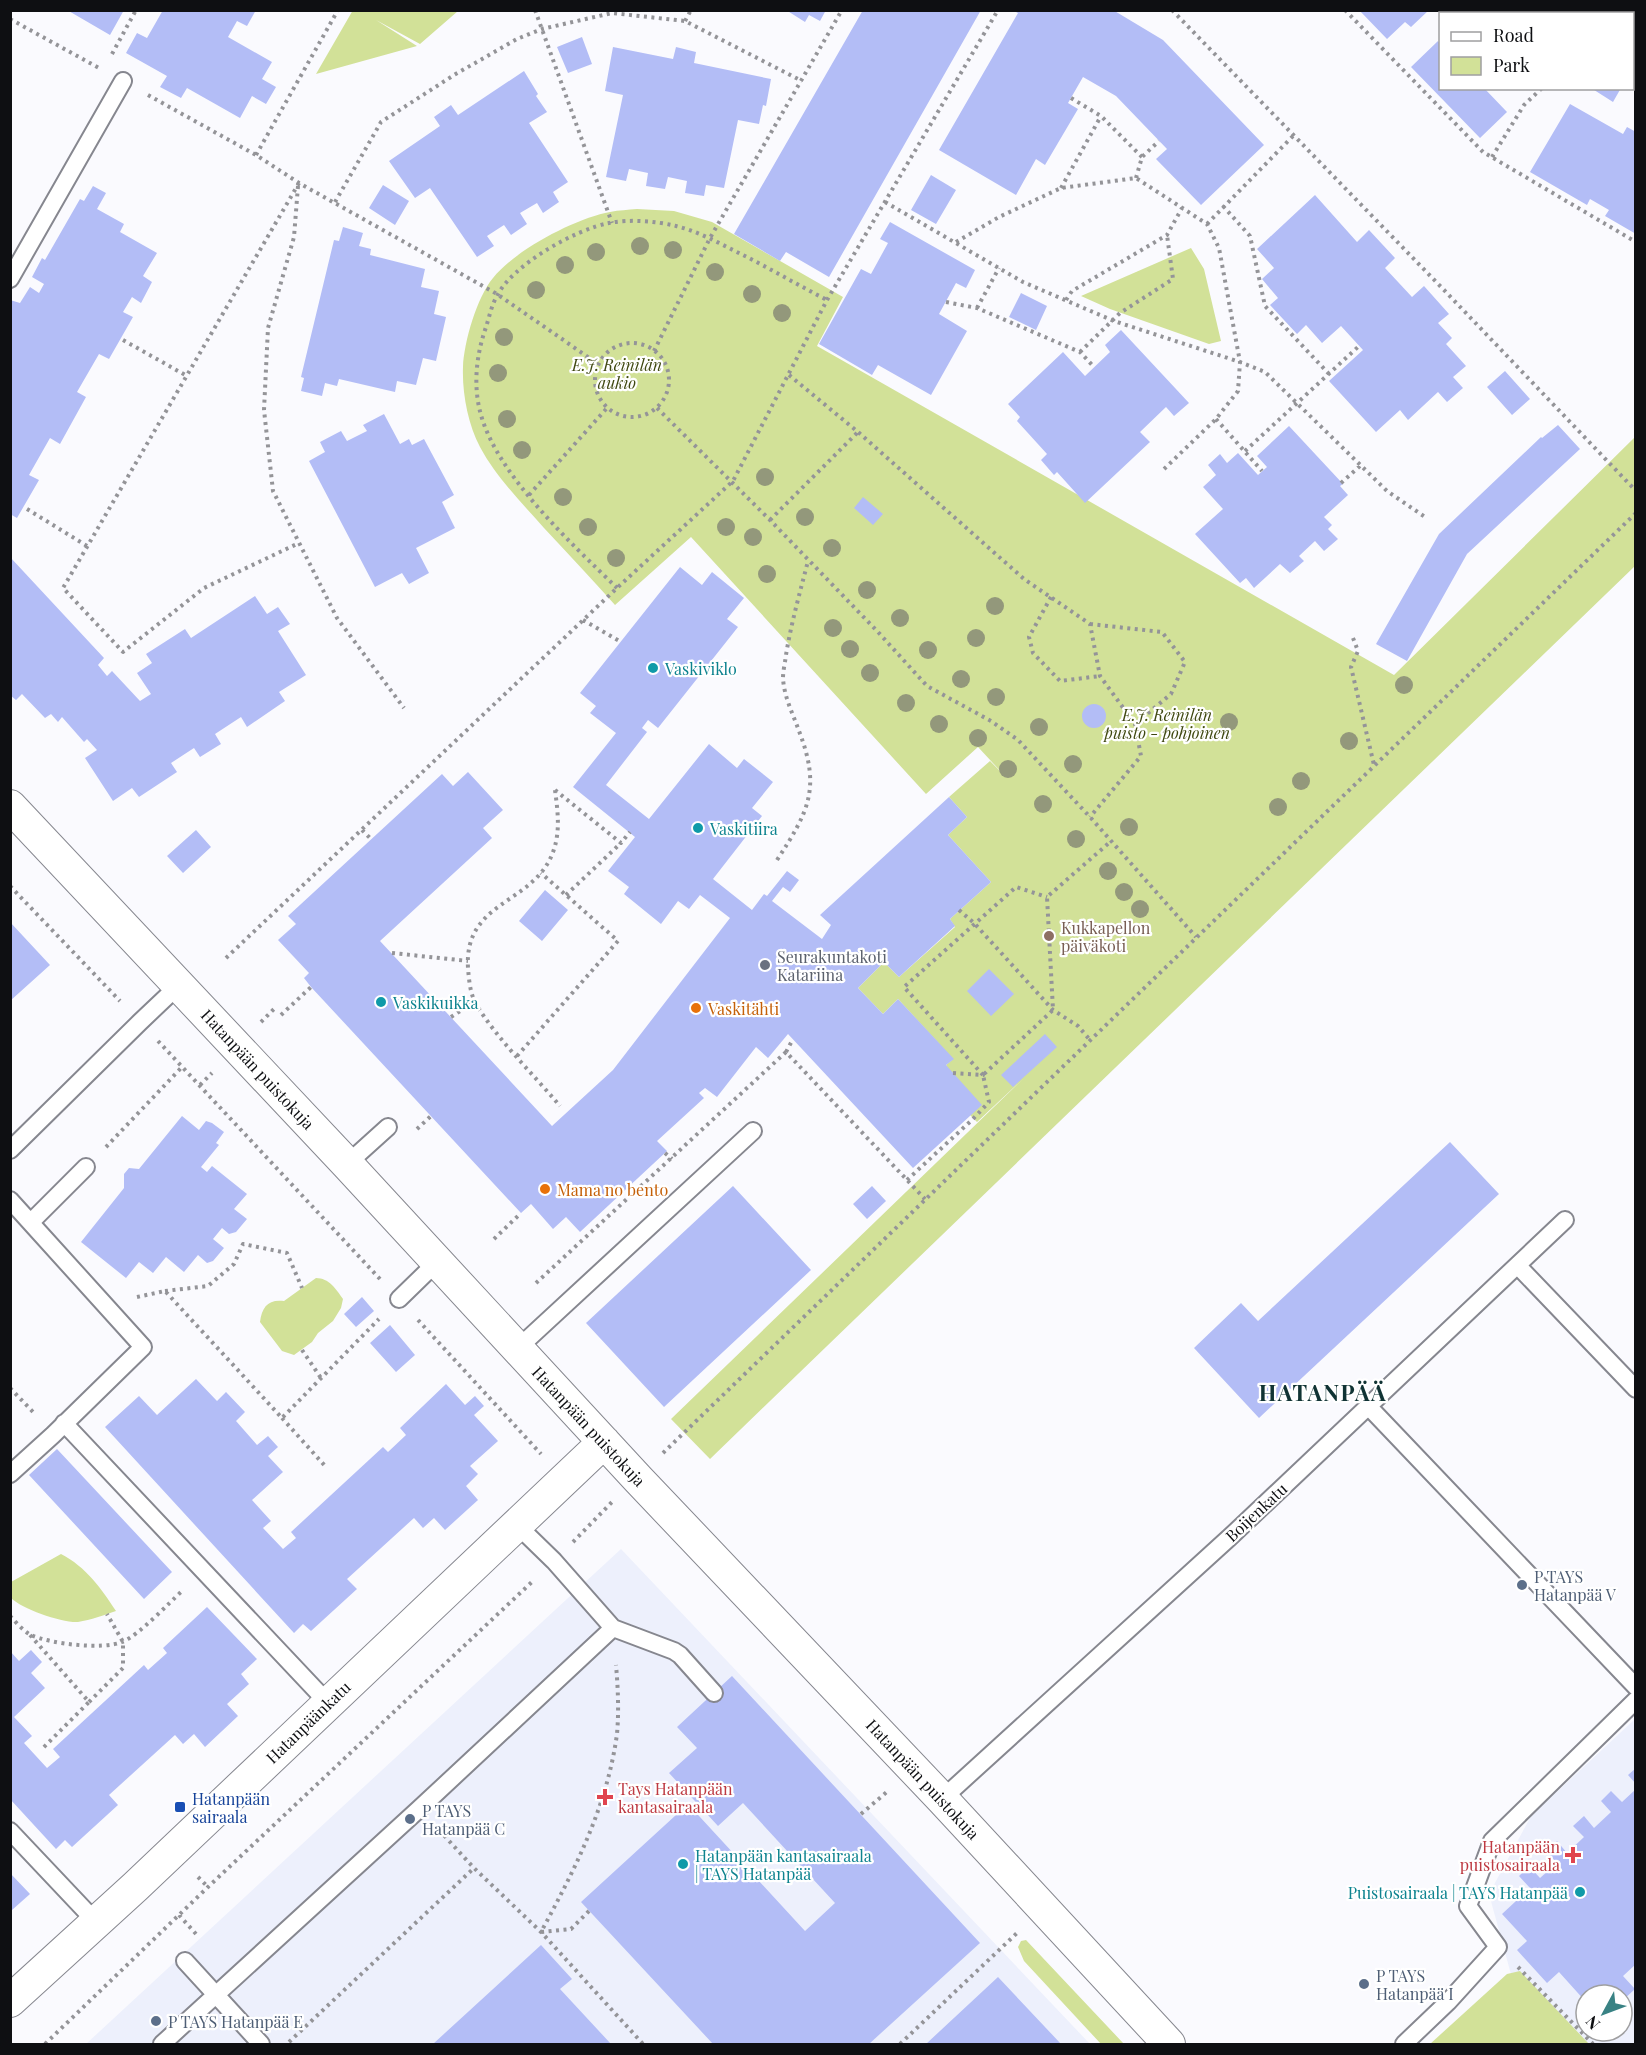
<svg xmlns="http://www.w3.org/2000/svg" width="1646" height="2055" font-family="'Playfair Display',serif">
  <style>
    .built { fill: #edf0fc; fill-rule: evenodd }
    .green { fill: #d2e198 }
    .building { fill: #b3bdf6 }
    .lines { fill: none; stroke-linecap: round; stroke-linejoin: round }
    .lane-casing { stroke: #86878f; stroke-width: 20 }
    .street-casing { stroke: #86878f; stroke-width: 34 }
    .path { stroke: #949498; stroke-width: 4; stroke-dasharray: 3 4.5; stroke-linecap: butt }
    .lane { stroke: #fff; stroke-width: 16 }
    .street { stroke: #fff; stroke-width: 32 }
    .tree { fill: #93987b }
    .culture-dot { fill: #0f9aa8; stroke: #fff; stroke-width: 2 }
    .education-dot { fill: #8d6e63; stroke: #fff; stroke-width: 2 }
    .worship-dot { fill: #6b7280; stroke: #fff; stroke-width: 2 }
    .food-dot { fill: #e8710a; stroke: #fff; stroke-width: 2 }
    .service-dot { fill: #5c6f8a; stroke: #fff; stroke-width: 2 }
    .health-dot { fill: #e0444e; stroke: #fff; stroke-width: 2 }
    .transit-dot { fill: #1a4fb4; stroke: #fff; stroke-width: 2 }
    .labels { text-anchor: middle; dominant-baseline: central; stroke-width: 4.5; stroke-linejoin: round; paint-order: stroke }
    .park-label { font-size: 16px; font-style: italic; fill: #3f4810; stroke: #fff }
    .culture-label { font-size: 16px; fill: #0d838f; stroke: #fff; text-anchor: start }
    .education-label { font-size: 16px; fill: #785e54; stroke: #fff; text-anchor: start }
    .worship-label { font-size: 16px; fill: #5b616d; stroke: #fff; text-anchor: start }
    .food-label { font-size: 16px; fill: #c56008; stroke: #fff; text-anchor: start }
    .street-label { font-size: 16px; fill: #0e0f12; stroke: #fff }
    .service-label { font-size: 16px; fill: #4e5e75; stroke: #fff; text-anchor: start }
    .health-label { font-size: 16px; fill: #be3a42; stroke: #fff; text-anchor: start }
    .transit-label { font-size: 16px; fill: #164399; stroke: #fff; text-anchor: start }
    .district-label { font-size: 22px; font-weight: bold; letter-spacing: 1.5px; fill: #103334; stroke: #fff }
  </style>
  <rect width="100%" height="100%" fill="#fafafe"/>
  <path class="built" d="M621,1549L1090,2044H86Z
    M1635,1719V2044H1574L1512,1978L1489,1894L1531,1816ZM1586,1995H1622V2031H1586Z"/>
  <path class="green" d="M353,10L359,11H458L420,44L376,20L417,46L316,74Z
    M637,209L674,211L712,222L843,297L817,346L1394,675L1635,437V566L710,1459L671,1419L1024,1078L977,1122L970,1115L946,1065L953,1059L898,999L883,1014L858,988L884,962L899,977L955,927L950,919L991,882L948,835L967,817L949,797L990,761L1005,776L978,747L926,794L691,537L615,605C592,579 568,554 544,528C522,503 496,477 480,447C468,424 462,393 463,367C464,342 477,297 493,278C515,250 576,218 610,212C619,210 628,210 637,209Z
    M1191,248L1204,269L1221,341L1209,344L1110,309L1081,296Z
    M316,1278C329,1278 336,1289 343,1299L341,1308L333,1321L318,1333L312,1342L294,1355L282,1351L260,1322C262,1307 268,1299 284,1301Z
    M61,1554C86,1567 101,1588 116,1611C104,1615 91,1620 78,1622C62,1623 22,1609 11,1598V1582Z
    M1026,1940L1124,2044H1101L1024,1961L1018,1947L1021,1941Z
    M1520,1971L1589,2044H1430L1507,1974Z"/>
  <path class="building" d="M67,10H124L110,35Z
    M163,10H256L247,26L237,21L228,37L272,62L262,79L276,87L266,104L252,96L240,118L187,88L181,98L160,87L167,76L126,53L137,33L147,38Z
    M786,10H826L820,21L809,15L805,22Z
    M863,10H981L829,277L786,252L780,261L734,234Z
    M1012,10H1113L1163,40L1264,145L1201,205L1156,159L1167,149L1116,96L1083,77L1068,103L1078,109L1045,165L1036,159L1016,195L939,150L1018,13Z
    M1359,10H1429L1411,27L1405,22L1387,39Z
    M1468,10H1504L1507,14H1464Z
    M582,37L592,64L568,73L557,47Z
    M1438,41L1440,44V88H1484L1507,112L1480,138L1411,67Z
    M613,47L673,59L676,47L696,52L694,63L771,79L766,106L763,105L759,124L738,120L724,188L706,185L704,196L685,193L687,181L668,177L665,189L646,186L648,173L629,169L626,181L606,177L623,95L605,91Z
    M524,71L538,94L536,96L547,112L529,123L568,182L553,192L559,202L543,213L537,203L520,213L527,224L511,235L504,225L487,236L494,246L477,257L430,188L415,198L389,161L440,126L434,117L451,105L458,115Z
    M1591,88H1621L1613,102Z
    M1570,104L1623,134L1627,127L1636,132V234L1605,216L1609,210L1590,199L1587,205L1530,172Z
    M931,175L956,190L936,224L911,210Z
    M383,185L409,201L395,225L369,208Z
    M93,186L106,193L97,209L124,224L120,232L157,253L143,276L152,282L141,303L132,297L123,312L133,317L109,359L99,354L77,392L86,397L60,444L50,438L29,475L39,480L17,518L10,514V300L20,303L30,287L39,293L44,284L32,277L42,258L45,260L80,199L84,201Z
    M1315,195L1357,242L1369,230L1395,258L1385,268L1412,297L1424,286L1449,314L1438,323L1452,338L1446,344L1466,366L1453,377L1463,388L1447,402L1438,392L1408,420L1400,410L1376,432L1329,381L1363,350L1341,326L1322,343L1306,325L1297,334L1270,305L1278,298L1262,279L1274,268L1257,249Z
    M890,222L975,270L966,288L956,283L939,314L967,331L931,395L878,365L872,375L819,344L861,269L871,274L888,243L880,239Z
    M343,227L363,233L359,246L371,249L370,255L425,269L421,287L439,291L434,314L446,317L436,361L423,358L416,385L397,381L395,392L339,379L337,386L325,383L322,396L301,391L304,378L301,377L334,240L339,241Z
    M1021,293L1047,306L1036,330L1009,317Z
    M1121,330L1189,403L1174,416L1166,407L1140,432L1150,442L1085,503L1057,472L1054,475L1041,460L1047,454L1017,421L1020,417L1008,404L1063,352L1085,376L1110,352L1105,345Z
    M1505,371L1530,399L1512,415L1487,387Z
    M384,414L400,444L409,439L412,445L424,439L454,495L442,502L455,528L416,548L429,573L409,584L402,573L375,587L309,461L325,452L320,442L341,431L347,441L367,431L363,425Z
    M1558,425L1580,449L1467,554L1407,661L1376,644L1439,534L1541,437L1542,438Z
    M1289,426L1343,484L1340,486L1348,495L1324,517L1332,525L1328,529L1338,539L1324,551L1315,541L1299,556L1304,561L1290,573L1280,564L1254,588L1246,578L1240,583L1195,534L1223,509L1203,487L1216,475L1208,465L1220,454L1227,463L1238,453L1258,475L1267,467L1257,456Z
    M863,497L883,514L873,525L854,508Z
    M10,557L104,658L98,665L107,676L112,671L140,701L151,694L137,673L152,663L146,654L185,629L191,638L255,596L267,614L278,607L290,624L278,631L306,675L279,692L285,701L247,727L241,717L215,734L221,744L200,757L194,748L171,763L177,772L139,797L132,788L113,801L85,758L97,750L87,739L84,742L62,717L58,722L51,714L45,718L22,694L16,700L10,695Z
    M680,567L702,585L712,572L744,598L727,619L738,627L658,728L648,720L642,728L647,732L606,785L649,819L709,744L737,768L744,759L773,782L752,808L762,816L713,879L752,910L764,894L767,896L787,871L799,880L790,892L783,887L772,901L822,939L831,925L820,915L949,797L967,817L948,835L991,882L950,919L955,926L899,977L884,962L858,988L883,1014L898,999L954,1059L946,1065L982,1105L913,1168L788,1034L768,1058L756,1047L717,1097L705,1088L699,1093L704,1098L657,1141L667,1151L580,1232L566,1217L553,1229L531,1204L521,1213L311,987L304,978L309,973L278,940L296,924L288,916L442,774L453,786L468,772L503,810L483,828L492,838L380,941L552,1126L613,1070L730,918L700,895L689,909L678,901L661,924L624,894L629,887L608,871L635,837L573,787L616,733L590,713L596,706L580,693Z
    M1082 716a12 12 0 1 1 24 0a12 12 0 1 1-24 0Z
    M196,830L211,847L183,873L167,856Z
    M545,890L568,910L542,941L519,921Z
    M10,922L50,965L10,1001Z
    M989,969L1014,994L991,1016L967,991Z
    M1045,1034L1057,1047L1013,1087L1001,1075Z
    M182,1116L199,1130L206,1121L212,1123L224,1132L216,1143L219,1145L201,1167L207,1172L212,1166L247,1194L234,1209L247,1219L236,1232L229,1234L222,1228L213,1239L224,1248L213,1261L207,1263L198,1255L184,1272L166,1257L153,1273L139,1262L126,1278L81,1242L124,1188V1174L129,1168L139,1169Z
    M1450,1142L1499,1194L1259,1418L1194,1348L1241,1303L1258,1321Z
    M733,1186L811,1270L664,1407L586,1323Z
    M872,1186L886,1201L867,1219L853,1204Z
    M362,1297L374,1311L356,1327L344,1314Z
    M390,1325L415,1355L396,1372L370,1343Z
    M196,1379L217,1401L226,1392L245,1412L236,1421L257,1445L268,1436L278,1447L268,1456L283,1472L252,1500L271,1521L263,1528L283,1549L296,1538L291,1532L383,1447L388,1452L406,1435L400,1428L446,1384L465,1405L475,1396L484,1406L474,1415L498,1441L470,1466L478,1474L466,1486L478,1500L445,1530L434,1518L423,1528L414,1518L347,1579L357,1589L311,1631L303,1624L294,1633L105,1427L139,1396L157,1415Z
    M57,1449L172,1572L144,1599L29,1475Z
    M207,1607L257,1659L241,1674L249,1684L227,1704L238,1716L205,1747L194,1734L183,1744L175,1735L109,1795L118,1805L72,1847L65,1840L56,1849L10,1799V1651L19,1661L31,1650L42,1662L31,1673L45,1688L14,1717L32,1736L24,1743L47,1768L60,1757L53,1749L144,1665L148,1670L167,1653L163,1648Z
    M732,1676L980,1943L869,2044H713L581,1902L688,1804L805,1931L835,1903L743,1803L718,1826L669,1773L697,1748L677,1727Z
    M1636,1768V1784L1628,1775Z
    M1636,1789V1964L1623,1976L1635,1989L1622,2001V1995H1586V2002L1559,1972L1547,1983L1517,1950L1527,1941L1502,1914L1530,1888L1519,1876L1529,1866L1540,1878L1557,1863L1546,1851L1557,1841L1567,1853L1584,1837L1573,1826L1584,1816L1594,1828L1611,1812L1601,1801L1611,1791L1622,1802Z
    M10,1873L30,1894L12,1910L10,1908Z
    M541,1945L572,1979L560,1989L611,2044H433Z
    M998,1977L1061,2044H926Z
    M1622,2004L1630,2013L1622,2020Z"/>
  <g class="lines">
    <g class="lane-casing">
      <path id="lane" d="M10,279L123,81
        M10,1150L140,1022L179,985
        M347,1164L388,1127
        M10,1200L143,1347L53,1435L10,1474
        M31,1222L86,1167
        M1518,1266L1636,1389
        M399,1299L437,1262
        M517,1349L753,1131
        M1369,1407L1636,1687
        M64,1423L328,1703
        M613,1628L674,1651L680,1655L714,1693
        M942,1799L1230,1537L1565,1220
        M10,1831L96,1922
        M185,1961L261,2044
        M162,2044L419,1809L613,1628L554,1561L516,1524
        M1404,2044L1448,2002L1498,1947L1468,1906L1492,1841L1636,1700"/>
    </g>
    <g class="street-casing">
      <path id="street" d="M10,806L347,1164L638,1479L942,1799L1169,2044
        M10,2001L135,1887L604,1442"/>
    </g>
    <path class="path" d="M535,10L612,223
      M1172,10L1444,290L1636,491
      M1345,10L1483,152L1636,242
      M1544,10L1547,14
      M1450,14L1453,10
      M10,19L99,68
      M685,21L691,10
      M112,54L136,10
      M1632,71L1636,73
      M148,95L256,155L299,183L497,294L598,364
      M1071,98L1101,116L1142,157
      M256,155L338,10
      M1492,157L1524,105L1542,88
      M1136,178L1142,157L1159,141
      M299,183L63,588L123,652L204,588L299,543
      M298,186L294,237L268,328L264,410L273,491L337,618L404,708
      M1061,188L1101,116
      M335,202L381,122L454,75L517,39L542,29L612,13L685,21L802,81
      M885,202L1023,282L1114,321L1240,362L1265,372L1387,491L1425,517
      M1223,206L1250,236L1265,306L1329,374
      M1207,224L1293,136
      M956,242L999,217L1061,188L1136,178L1207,224L1219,248L1240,362L1238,391L1216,419L1161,472
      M1066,300L1072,291L1167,235L1182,208
      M946,302L977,308L1080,352L1094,367
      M977,308L999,268
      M123,340L187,376
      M595 380a37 37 0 1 1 74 0a37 37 0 1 1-74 0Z
      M654,351L710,238L842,10
      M1080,352L1120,313L1173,279L1167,235
      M789,375L858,432L1024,579L1090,624L1100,676L1135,724L1141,756L1090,817
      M657,408L770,520L878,632L927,686L991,721L1018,740L1090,817L1196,937
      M1216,419L1262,471
      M1245,451L1359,346
      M1341,483L1361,465
      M529,495L607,408
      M27,509L87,546
      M770,520L858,432
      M617,588C572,544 498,476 481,415C473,387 476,357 485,330C489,319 491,306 497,296C512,265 576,229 609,223C629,219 656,221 676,226C701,232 724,246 747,257C774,271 800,286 827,300
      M1051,597L1029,637L1033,653L1060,681L1100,676
      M583,620L621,642
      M1090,624L1162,632L1185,662L1171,694L1135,724
      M1353,638L1358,651L1351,667L1374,765
      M555,790C558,813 561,835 551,857C529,905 464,902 468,968C469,980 470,993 476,1004C497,1039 533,1074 560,1106
      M555,790L621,843L630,832
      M362,830L371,839
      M777,860C809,811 821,788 799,731C793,714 784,697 783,678C783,671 785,663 786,655C791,624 800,592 808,561
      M10,886L120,1001
      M566,895L621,843
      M959,910L974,923L1053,1010L1078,1026L1090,1040
      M392,953L468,961
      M226,958L617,588L733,481L827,300L998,10
      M281,1015L311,987
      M451,1017L474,1002
      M261,1022L274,1009
      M158,1041L380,1279
      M786,1052L793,1039
      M517,1056L618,941L541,873
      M953,1073L983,1075L904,987L1016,887L1047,897
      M200,1085L212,1073
      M417,1129L431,1116
      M106,1147L182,1067
      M665,1153L672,1159
      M907,1180L973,1119L989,1102L983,1075L1053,1010L1047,897L1110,842
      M494,1239L521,1213
      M536,1283L786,1052L925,1199
      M165,1291L208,1286L234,1264L243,1244L287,1253L302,1288
      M137,1297L165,1291L282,1418L379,1319
      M418,1320L541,1454
      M302,1350L321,1378
      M10,1388L34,1413
      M282,1418L326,1467
      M663,1453L1636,513
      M573,1542L612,1502
      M10,1616C16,1622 23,1631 31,1635C51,1644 102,1650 122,1642C138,1636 169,1603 182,1591
      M30,1635L89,1702L43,1748
      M89,1702L123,1668V1642L107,1614
      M861,1814L888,1791
      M439,1830L474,1868L541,1932L643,2044
      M198,1877L208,1887
      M589,1911L571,1929L541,1932C575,1869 607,1807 617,1734C619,1711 618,1688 616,1665
      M179,1915L196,1934
      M1518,1967L1593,2044
      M289,2042L474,1868
      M45,2044L208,1887L534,1580
      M900,2044L1017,1933"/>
    <use href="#lane" class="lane"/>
    <use href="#street" class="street"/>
  </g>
  <g class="tree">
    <circle cx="640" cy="246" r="9"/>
    <circle cx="673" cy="250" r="9"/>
    <circle cx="596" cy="252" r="9"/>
    <circle cx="565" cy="265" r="9"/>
    <circle cx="715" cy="272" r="9"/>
    <circle cx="536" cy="290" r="9"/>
    <circle cx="752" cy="294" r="9"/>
    <circle cx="782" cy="313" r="9"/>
    <circle cx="504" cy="337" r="9"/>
    <circle cx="498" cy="373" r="9"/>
    <circle cx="507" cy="419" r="9"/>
    <circle cx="522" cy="450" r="9"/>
    <circle cx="765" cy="477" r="9"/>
    <circle cx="563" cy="497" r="9"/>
    <circle cx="805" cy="517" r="9"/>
    <circle cx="588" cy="527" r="9"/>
    <circle cx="726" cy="527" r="9"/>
    <circle cx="753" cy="537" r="9"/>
    <circle cx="832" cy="548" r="9"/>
    <circle cx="616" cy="558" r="9"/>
    <circle cx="767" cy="574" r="9"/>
    <circle cx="867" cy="590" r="9"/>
    <circle cx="995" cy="606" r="9"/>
    <circle cx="900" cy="618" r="9"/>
    <circle cx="833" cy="628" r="9"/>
    <circle cx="976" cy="638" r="9"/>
    <circle cx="850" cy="649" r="9"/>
    <circle cx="928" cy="650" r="9"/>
    <circle cx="870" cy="673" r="9"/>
    <circle cx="961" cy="679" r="9"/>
    <circle cx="1404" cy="685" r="9"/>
    <circle cx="996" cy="697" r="9"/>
    <circle cx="906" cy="703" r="9"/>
    <circle cx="1229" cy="722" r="9"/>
    <circle cx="939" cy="724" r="9"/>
    <circle cx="1039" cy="727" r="9"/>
    <circle cx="978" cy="738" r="9"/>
    <circle cx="1349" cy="741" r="9"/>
    <circle cx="1073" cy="764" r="9"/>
    <circle cx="1008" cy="769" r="9"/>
    <circle cx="1301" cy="781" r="9"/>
    <circle cx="1043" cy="804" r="9"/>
    <circle cx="1278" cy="807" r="9"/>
    <circle cx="1129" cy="827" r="9"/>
    <circle cx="1076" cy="839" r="9"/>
    <circle cx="1108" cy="871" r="9"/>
    <circle cx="1124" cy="892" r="9"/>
    <circle cx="1140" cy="909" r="9"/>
  </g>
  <g class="culture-dot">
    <circle cx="653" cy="668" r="6"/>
    <circle cx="698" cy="828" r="6"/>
    <circle cx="381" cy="1002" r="6"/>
    <circle cx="683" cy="1864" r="6"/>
    <circle cx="1580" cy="1892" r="6"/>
  </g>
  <circle class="education-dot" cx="1049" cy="936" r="6"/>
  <circle class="worship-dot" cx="765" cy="965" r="6"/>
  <g class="food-dot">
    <circle cx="696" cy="1008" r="6"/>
    <circle cx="545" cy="1189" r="6"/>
  </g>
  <g class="service-dot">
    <circle cx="1522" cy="1585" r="6"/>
    <circle cx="410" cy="1819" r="6"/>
    <circle cx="1364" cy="1984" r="6"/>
    <circle cx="156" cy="2021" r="6"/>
  </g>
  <g class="health-dot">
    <path d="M602 1788h6v6h6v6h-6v6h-6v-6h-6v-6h6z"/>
    <path d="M1570 1846h6v6h6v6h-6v6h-6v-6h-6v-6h6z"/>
  </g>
  <rect class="transit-dot" x="174" y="1801" width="12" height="12" rx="3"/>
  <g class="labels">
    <g class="park-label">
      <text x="617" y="364">E.J. Reinilän<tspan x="617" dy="18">aukio</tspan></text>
      <text x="1167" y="714">E.J. Reinilän<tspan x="1167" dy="18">puisto - pohjoinen</tspan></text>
    </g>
    <g class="culture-label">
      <text x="665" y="668">Vaskiviklo</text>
      <text x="710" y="828">Vaskitiira</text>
      <text x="393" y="1002">Vaskikuikka</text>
      <text x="695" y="1855">Hatanpään kantasairaala<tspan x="695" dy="18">| TAYS Hatanpää</tspan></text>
      <text x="1568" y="1892" text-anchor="end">Puistosairaala | TAYS Hatanpää</text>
    </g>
    <g class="education-label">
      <text x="1061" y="927">Kukkapellon<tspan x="1061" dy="18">päiväkoti</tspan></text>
    </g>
    <g class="worship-label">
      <text x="777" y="956">Seurakuntakoti<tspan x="777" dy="18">Katariina</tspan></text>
    </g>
    <g class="food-label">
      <text x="708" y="1008">Vaskitähti</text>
      <text x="557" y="1189">Mama no bento</text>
    </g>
    <g class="street-label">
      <text transform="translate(258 1069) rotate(47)">Hatanpään puistokuja</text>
      <text transform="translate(589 1426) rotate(47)">Hatanpään puistokuja</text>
      <text transform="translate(1256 1512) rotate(-43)">Boijenkatu</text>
      <text transform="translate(308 1722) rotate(-44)">Hatanpäänkatu</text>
      <text transform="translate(923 1779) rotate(47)">Hatanpään puistokuja</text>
    </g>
    <g class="service-label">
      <text x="1534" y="1576">P TAYS<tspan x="1534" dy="18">Hatanpää V</tspan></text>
      <text x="422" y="1810">P TAYS<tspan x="422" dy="18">Hatanpää C</tspan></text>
      <text x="1376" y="1975">P TAYS<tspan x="1376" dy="18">Hatanpää I</tspan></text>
      <text x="168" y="2021">P TAYS Hatanpää E</text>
    </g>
    <g class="health-label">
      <text x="618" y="1788">Tays Hatanpään<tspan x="618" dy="18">kantasairaala</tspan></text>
      <text x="1560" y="1846" text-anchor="end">Hatanpään<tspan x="1560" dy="18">puistosairaala</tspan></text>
    </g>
    <g class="transit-label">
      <text x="192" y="1798">Hatanpään<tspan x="192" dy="18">sairaala</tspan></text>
    </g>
    <g class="district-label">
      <text x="1323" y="1392">HATANPÄÄ</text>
    </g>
  </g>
  <rect width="1646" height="2055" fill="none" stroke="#0e0f12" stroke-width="24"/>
  <rect x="1439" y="12" width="195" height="78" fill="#ffffff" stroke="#9f9fa0" stroke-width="1.5"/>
  <rect x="1451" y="32" width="30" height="9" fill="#ffffff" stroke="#9f9fa0" stroke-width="1.5"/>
  <text x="1493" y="42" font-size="18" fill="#0e0f12">Road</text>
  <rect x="1451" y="57" width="30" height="18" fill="#d2e198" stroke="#9f9fa0" stroke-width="1.5"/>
  <text x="1493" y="72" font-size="18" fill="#0e0f12">Park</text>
  <g transform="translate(1604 2013) rotate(229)"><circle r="28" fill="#ffffff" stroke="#9f9fa0" stroke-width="1.5"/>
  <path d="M0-4.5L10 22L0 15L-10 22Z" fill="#398284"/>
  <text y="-9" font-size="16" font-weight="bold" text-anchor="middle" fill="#0e0f12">N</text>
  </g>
</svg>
